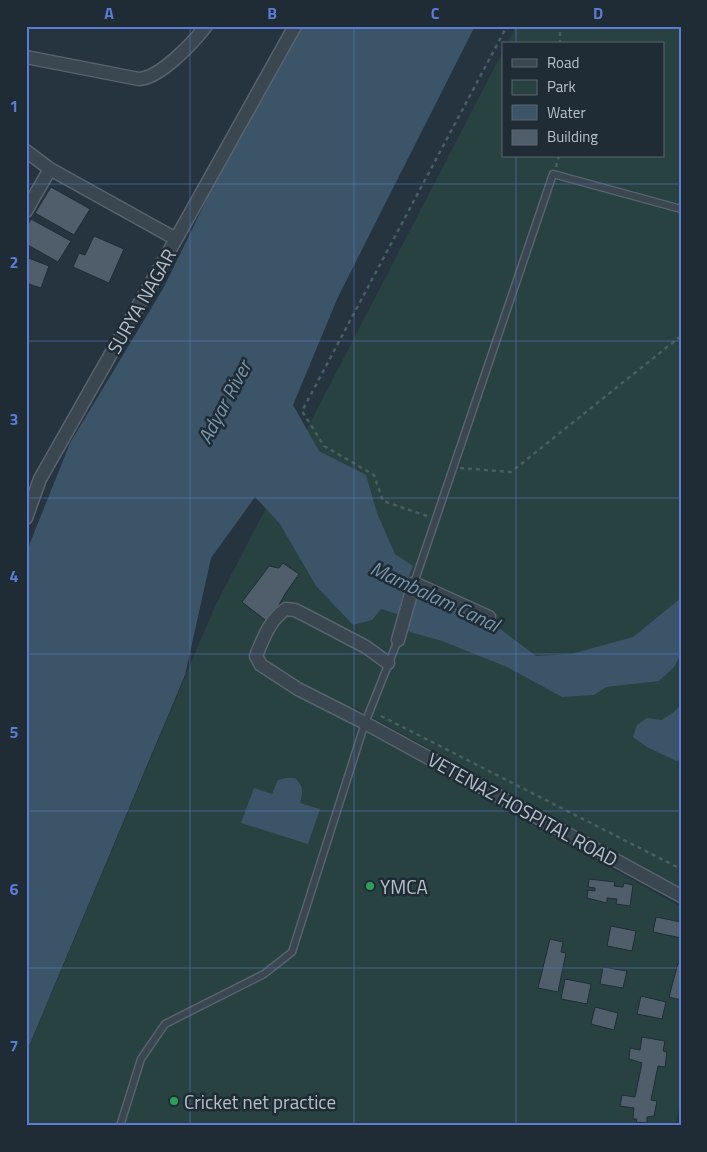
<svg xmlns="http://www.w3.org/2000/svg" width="707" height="1152" font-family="'Titillium Web',sans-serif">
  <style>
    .green { fill: #284141 }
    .water { fill: #3c5468 }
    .building { fill: #4f5e6a; stroke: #212d37 }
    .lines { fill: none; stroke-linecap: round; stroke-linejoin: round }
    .service-casing { stroke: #58636d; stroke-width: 9 }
    .minor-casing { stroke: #58636d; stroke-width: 15 }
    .path { stroke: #485e5f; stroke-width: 2.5; stroke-dasharray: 4 4; stroke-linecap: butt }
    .service { stroke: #3a4650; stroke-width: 6 }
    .minor { stroke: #3a4650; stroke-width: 12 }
    .grid { fill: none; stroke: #5b7cd2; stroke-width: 1; stroke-opacity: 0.55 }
    .leisure-dot { fill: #2e9e5b; stroke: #1f2b35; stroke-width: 2 }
    .labels { text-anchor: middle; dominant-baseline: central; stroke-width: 5; stroke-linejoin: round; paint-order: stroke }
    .street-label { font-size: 19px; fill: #b7c0ca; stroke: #1f2b35 }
    .poi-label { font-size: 19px; fill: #b7c0ca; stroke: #1f2b35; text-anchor: start }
    .water-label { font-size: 20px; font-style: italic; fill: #7895ac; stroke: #1f2b35 }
    .neatline { fill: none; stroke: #5b7cd2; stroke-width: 2 }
    .grid-label { font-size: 16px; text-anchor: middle; font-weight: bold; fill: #5b7cd2 }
  </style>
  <rect width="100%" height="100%" fill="#263440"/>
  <path class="green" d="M516,26H681V888L352,706L346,720L681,907V1100L675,1126H26V1054L215,606L503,51V156H663V44H507Z"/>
  <path class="water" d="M291,26H475L338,297L293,405L319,451L366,475L377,513L395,554L413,566L405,586L423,595L495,625L536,656L571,654L633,637L681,598V654L674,667L659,681L606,687L594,695L562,697L507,667L442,641L410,632L400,615L381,609L372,620L353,625L316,586L280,524L255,497L211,558L185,675L26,1053V553L70,443L164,287Z
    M681,705V760L676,761L647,747L633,737L637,725L647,718L662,720L675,711Z
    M286,778H295C304,787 303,792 300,803L320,809L308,844L241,823L254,788L272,794L278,780Z"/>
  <path class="building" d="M51,187L90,209L74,235L35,213Z
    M31,219L71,241L58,262L26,244V228Z
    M94,236L124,249L109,283L73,267L79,253L85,255Z
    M26,257L49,266L41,288L26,283Z
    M283,563L299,574L285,594L269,623L242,602L269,566L279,568Z
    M589,879L615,882L614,886L623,887L624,883L633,885L630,906L616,904L617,899L607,898V903L587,898L588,890L595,891V888L588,887Z
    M656,917L681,922V938L653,932Z
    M611,926L636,931L632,951L607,946Z
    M550,939L563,942L561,952L566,953L558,992L538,988Z
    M678,963L681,964V1000L669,997Z
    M603,967L627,971L623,988L600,984Z
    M565,979L591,984L587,1004L561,999Z
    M641,996L666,1002L662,1019L637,1014Z
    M595,1007L618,1013L614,1030L591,1024Z
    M642,1037L665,1041L663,1051L667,1052L665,1067L658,1066L651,1100L657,1101L654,1116L647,1117V1123L636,1122L637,1119H633L634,1108L620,1106L622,1095L635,1097L642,1063L629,1059L630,1048L640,1050Z"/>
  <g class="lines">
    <g class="service-casing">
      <path id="service" d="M414,583L553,174L681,209
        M120,1126L141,1059L165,1024L264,974L292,952L365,723L398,640"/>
    </g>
    <g class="minor-casing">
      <path id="minor" d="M26,57L139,79C160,78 193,43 206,26
        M26,151L50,169L176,239L40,479L26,518
        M26,211L50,169
        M176,239L295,26
        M398,640L414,583L489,617
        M388,663L366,647L305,615L295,610L286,609C270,619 263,639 256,656L261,665L298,689L365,723L681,896"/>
    </g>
    <path class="path" d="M560,44V26
      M556,167L559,156
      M460,468L511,472L681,336
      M427,516L383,501L374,475L324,446L302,411L507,26
      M381,716L681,869"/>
    <use href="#service" class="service"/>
    <use href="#minor" class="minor"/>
  </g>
  <path class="grid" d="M190,26V1126M354,26V1126M516,26V44M516,156V1126M26,184H681M26,341H681M26,498H681M26,654H681M26,811H681M26,968H681"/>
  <g class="leisure-dot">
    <circle cx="370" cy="886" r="5"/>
    <circle cx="174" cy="1101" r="5"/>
  </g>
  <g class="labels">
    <g class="street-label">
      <text transform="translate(141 301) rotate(-60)">SURYA NAGAR</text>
      <text transform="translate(523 809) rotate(29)">VETENAZ HOSPITAL ROAD</text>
    </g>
    <g class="poi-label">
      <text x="380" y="886">YMCA</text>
      <text x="184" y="1101">Cricket net practice</text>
    </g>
    <g class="water-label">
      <text transform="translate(224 402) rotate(-62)">Adyar River</text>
      <text transform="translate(435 596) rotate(25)">Mambalam Canal</text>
    </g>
  </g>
  <rect width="707" height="1152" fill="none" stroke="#1f2b35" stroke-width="55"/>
  <rect x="502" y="42" width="162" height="115" fill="#1f2b35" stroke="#5c6771"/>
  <rect x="512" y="59" width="25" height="8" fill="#3a4650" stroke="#5c6771"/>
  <text x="547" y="68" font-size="15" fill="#b7c0ca">Road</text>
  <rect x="512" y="80" width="25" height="15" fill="#284141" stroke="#5c6771"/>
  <text x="547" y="92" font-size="15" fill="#b7c0ca">Park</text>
  <rect x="512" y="105" width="25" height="15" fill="#3c5468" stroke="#5c6771"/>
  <text x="547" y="118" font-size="15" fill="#b7c0ca">Water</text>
  <rect x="512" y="130" width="25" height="15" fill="#4f5e6a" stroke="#5c6771"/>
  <text x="547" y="142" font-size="15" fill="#b7c0ca">Building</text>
  <rect x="28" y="28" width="652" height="1096" class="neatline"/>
  <g class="grid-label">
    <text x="109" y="19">A</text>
    <text x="272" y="19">B</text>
    <text x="435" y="19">C</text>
    <text x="598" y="19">D</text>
    <text x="14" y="112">1</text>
    <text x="14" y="268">2</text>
    <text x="14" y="425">3</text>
    <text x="14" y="582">4</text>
    <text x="14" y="738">5</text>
    <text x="14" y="895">6</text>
    <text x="14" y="1052">7</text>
  </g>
</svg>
